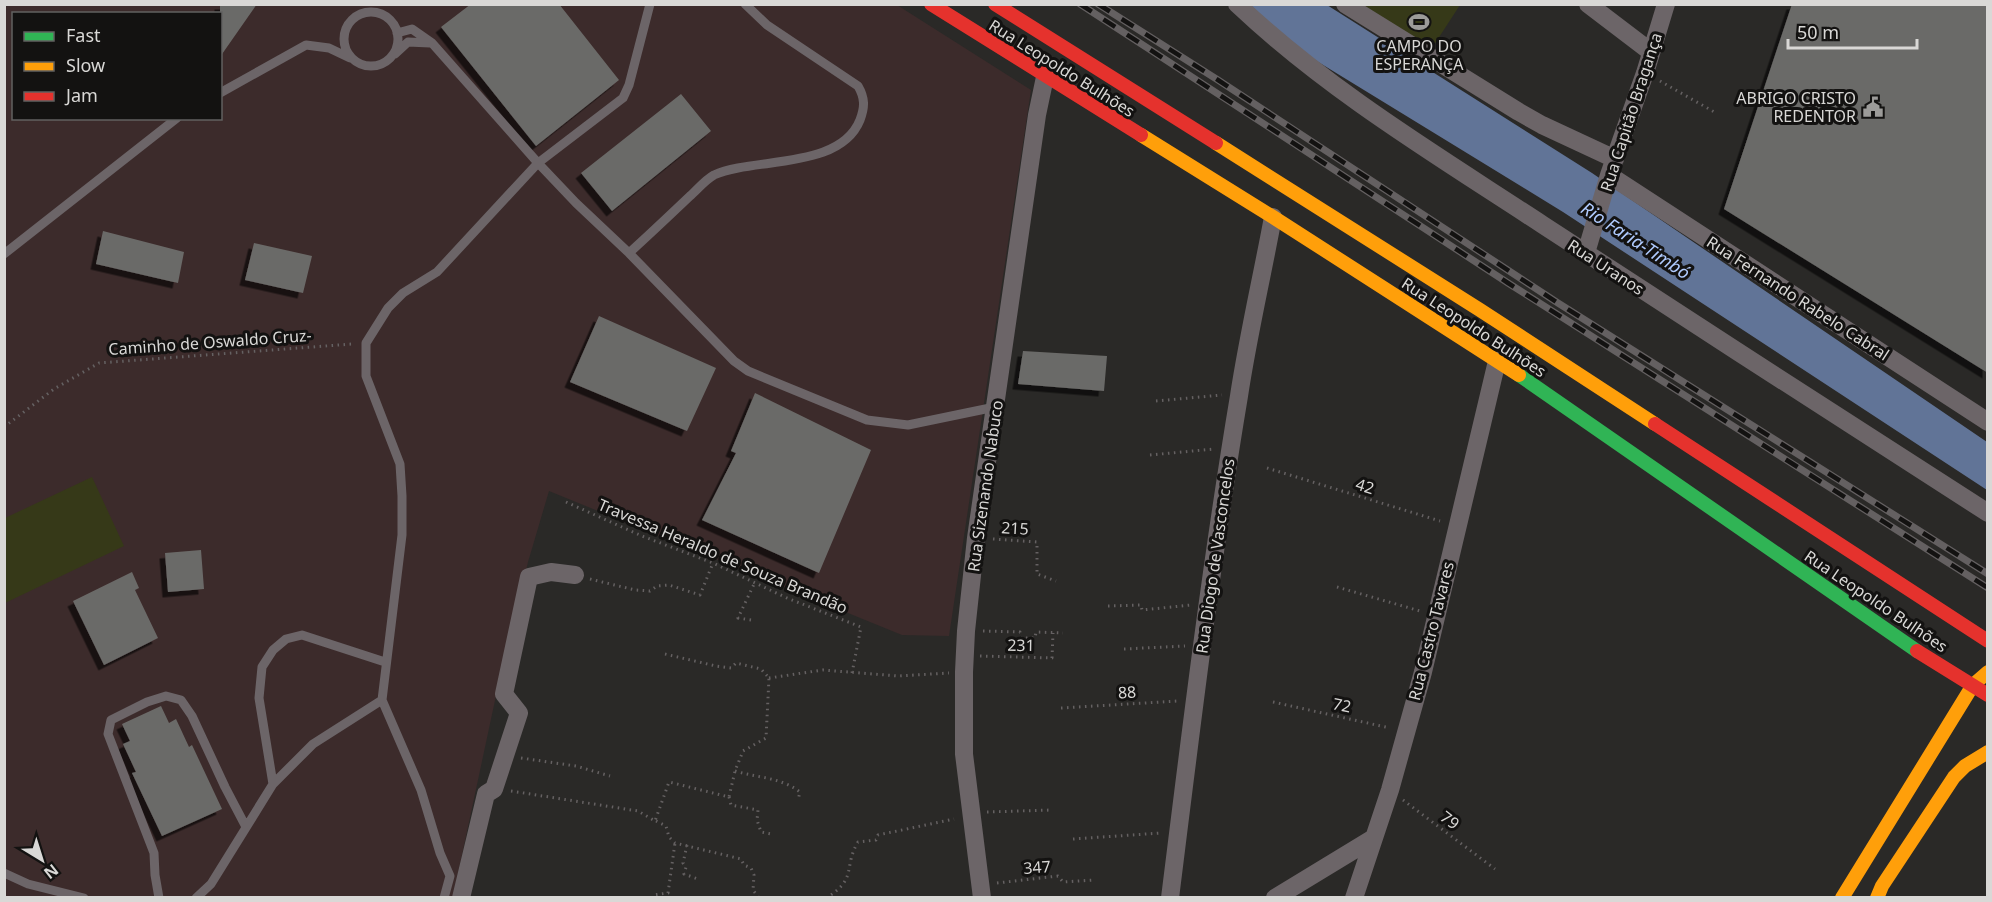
<svg xmlns="http://www.w3.org/2000/svg" width="1992" height="902" font-family="'Noto Sans',sans-serif">
  <style>
    .commercial { fill: #3c2b2b; fill-rule: evenodd }
    .green { fill: #363918 }
    .water { fill: #617497 }
    .building { fill: #6b6a68; filter: url(#shadow) }
    .lines { fill: none; stroke-linecap: round; stroke-linejoin: round }
    .path { stroke: #656162; stroke-width: 3; stroke-dasharray: 1.5 4.5; stroke-linecap: butt }
    .lane { stroke: #6c6568; stroke-width: 9 }
    .street { stroke: #6c6568; stroke-width: 18 }
    .fast { stroke: #30b455; stroke-width: 14 }
    .slow { stroke: #ff9f0a; stroke-width: 14 }
    .jam { stroke: #e5322d; stroke-width: 14 }
    .rail-casing { stroke: #646061; stroke-width: 7 }
    .rail { stroke: #131211; stroke-width: 4.5; stroke-dasharray: 14; stroke-linecap: butt }
    .labels { text-anchor: middle; dominant-baseline: central; stroke-width: 6; stroke-linejoin: round; paint-order: stroke }
    .poi-label { font-size: 16px; fill: #d9d8d6; stroke: #131211 }
    .street-label { font-size: 16px; fill: #d9d8d6; stroke: #131211 }
    .water-label { font-size: 18px; font-style: italic; fill: #afcafd; stroke: #131211 }
  </style>
  <defs>
    <filter id="shadow"><feDropShadow dx="-5.5" dy="5.5" stdDeviation="0" flood-color="#0009"/></filter>
  </defs>
  <rect width="100%" height="100%" fill="#2a2927"/>
  <path class="commercial" d="M5,5H897L1031,90L949,636L902,635L549,491L528,562L497,691L453,897L5,898ZM14,14H220V118H14Z"/>
  <path class="green" d="M1363,5H1460L1432,48Z
    M92,477L124,546L5,603V518Z"/>
  <path class="water" d="M1250,5H1327L1592,173L1987,442V490L1563,212L1297,49Z"/>
  <path class="building" d="M220,4H257L220,57Z
    M471,4H559L619,80L536,146L441,27Z
    M1792,4H1988V373L1724,209Z
    M681,94L711,131L612,211L581,173Z
    M103,231L184,252L178,283L96,264Z
    M254,243L312,256L303,293L245,280Z
    M599,316L716,368L687,431L570,382Z
    M1023,351L1107,356L1104,391L1018,384Z
    M755,393L871,450L819,573L702,520L736,453L731,451Z
    M201,550L204,589L168,592L165,553Z
    M132,572L139,588L135,590L158,638L104,665L73,601Z
    M161,706L169,723L176,719L189,747L192,745L222,809L162,836L132,773L136,772L123,744L130,741L122,724Z"/>
  <g class="lines">
    <path class="path" d="M1660,81L1716,113
      M1156,401L1222,395
      M4,427L54,389L99,363L352,344
      M1150,455L1214,449
      M1267,468L1440,521
      M566,502L642,536L713,563L787,598L861,627L852,673
      M993,539L1037,542V574L1056,581
      M590,579L635,590L650,591L657,586L669,585L700,595L713,563
      M1337,587L1420,611
      M1108,606L1141,605L1142,610L1191,605
      M751,620L738,618L755,582
      M983,631L1020,632L1021,638H1035L1036,632L1063,633
      M1124,649L1185,646
      M665,654L716,666L731,668L736,663L761,669L769,678
      M980,656L1052,658L1053,633
      M769,678L823,670L898,676L949,673
      M1273,702L1390,728
      M1061,708L1178,701
      M521,758L576,766L610,776
      M735,771C758,778 780,777 800,792L798,800
      M511,791L638,811L655,821L669,782L729,797L735,771L743,751L766,738L769,678
      M729,797L731,805L758,810L757,820L761,832L771,834
      M1403,800L1495,869
      M987,812L1051,810
      M656,821L666,826L669,837L675,843L741,859L744,865L751,868L754,875L753,890L759,898
      M1073,839L1161,833
      M687,845L683,863L686,867L684,874L698,879
      M997,883L1058,876L1063,882L1094,880
      M625,898H644
      M653,898V895L668,893L675,843
      M826,898C858,879 843,867 858,842L876,840L878,835L954,819"/>
    <path class="lane" d="M344 39a27 27 0 1 1 54 0a27 27 0 1 1-54 0Z
      M397,33L412,29L432,43L538,163L576,203L629,253L734,361L748,371L867,420L908,425L995,407
      M395,54L408,42L430,43
      M220,93L306,45L329,48L350,58
      M629,253C650,234 670,215 690,196C697,190 705,180 714,175C754,157 840,170 860,120C865,107 865,98 858,86L767,25L745,4
      M4,254L177,118
      M273,784L259,698L262,667L273,650L286,639L302,635L385,662
      M4,873L28,884L84,898
      M159,898L155,875L154,853L108,734L111,720L147,702L166,696L181,700L192,716L225,787L246,827
      M196,898L211,884L273,784L313,744L382,700
      M444,898L450,876L440,853L421,790L382,700L402,535V496L400,464L366,376V343L388,308L403,293L437,272L538,163L623,98L629,85L650,4"/>
    <path class="street" d="M1237,4C1329,91 1438,156 1543,225C1691,322 1839,417 1988,513
      M1345,4L1519,112L1542,125L1615,159
      M1588,4L1651,52
      M1609,175L1988,422
      M1586,253L1609,175L1645,73L1666,4
      M461,898L486,794L494,789L519,713L504,694L529,577L551,572L575,575
      M982,898L964,754V672L966,631L976,538L1037,115L1045,77
      M1170,898C1191,730 1211,563 1239,396C1248,336 1262,277 1273,217
      M1275,898L1372,839
      M1354,898L1390,790L1423,672L1497,361"/>
    <path class="fast" d="M1519,375L1917,651"/>
    <path class="slow" d="M1141,135L1273,217L1519,375
      M1216,143L1480,310L1655,424
      M1842,898L1973,685L1988,672
      M1877,898L1882,886L1954,777L1965,766L1988,752"/>
    <path class="jam" d="M931,4L1141,135
      M995,4L1216,143
      M1655,424L1988,641
      M1917,651L1988,695"/>
    <g class="rail-casing">
      <path id="rail" d="M1080,4L1508,283L1988,588
        M1098,4L1218,80L1558,303L1988,574"/>
    </g>
    <use href="#rail" class="rail"/>
  </g>
  <defs>
    <g id="stadium-bare" transform="scale(1.62)"><path d="M0-5a6.5 5 0 1 0 0 10a6.5 5 0 1 0 0-10ZM-3.5-1.8h7v3.6h-7Z" fill="#9c9b99" stroke="#131211" stroke-width="2.5" paint-order="stroke"/></g>
    <g id="civic-bare" transform="scale(1.62)"><path d="M-.6-6.5H3V-4.5H.6V-3L4-1V1h2V6H-6V1h2V-1L-.6-3ZM-1.2 2.5V6h2.4V2.5Z" fill="#9c9b99" stroke="#131211" stroke-width="2.5" paint-order="stroke"/></g>
  </defs>
  <g fill-rule="evenodd">
    <use href="#stadium-bare" x="1419" y="22"/>
    <use href="#civic-bare" x="1873" y="107"/>
  </g>
  <g class="labels">
    <g class="poi-label">
      <text x="1419" y="46">CAMPO DO<tspan x="1419" dy="18">ESPERANÇA</tspan></text>
      <text x="1856" y="98" text-anchor="end">ABRIGO CRISTO<tspan x="1856" dy="18">REDENTOR</tspan></text>
    </g>
    <g class="street-label">
      <text transform="translate(1062 68) rotate(32)">Rua Leopoldo Bulhões</text>
      <text transform="translate(1631 112) rotate(-72)">Rua Capitão Bragança</text>
      <text transform="translate(1606 267) rotate(33)">Rua Uranos</text>
      <text transform="translate(1798 298) rotate(33)">Rua Fernando Rabelo Cabral</text>
      <text transform="translate(1474 327) rotate(33)">Rua Leopoldo Bulhões</text>
      <text transform="translate(210 342) rotate(-4)">Caminho de Oswaldo Cruz-</text>
      <text transform="translate(985 486) rotate(-82)">Rua Sizenando Nabuco</text>
      <text transform="translate(1365 486) rotate(17)">42</text>
      <text transform="translate(1015 528) rotate(3)">215</text>
      <text transform="translate(723 556) rotate(23)">Travessa Heraldo de Souza Brandão</text>
      <text transform="translate(1215 556) rotate(-82)">Rua Diogo de Vasconcelos</text>
      <text transform="translate(1876 601) rotate(34)">Rua Leopoldo Bulhões</text>
      <text transform="translate(1431 631) rotate(-76)">Rua Castro Tavares</text>
      <text transform="translate(1021 645) rotate(1)">231</text>
      <text transform="translate(1127 692) rotate(-3)">88</text>
      <text transform="translate(1342 705) rotate(12)">72</text>
      <text transform="translate(1450 820) rotate(37)">79</text>
      <text transform="translate(1037 867) rotate(-4)">347</text>
    </g>
    <g class="water-label">
      <text transform="translate(1636 240) rotate(33)">Rio Faria-Timbó</text>
    </g>
  </g>
  <rect width="1992" height="902" fill="none" stroke="#d9d8d6" stroke-width="12"/>
  <rect x="12" y="12" width="210" height="108" fill="#131211" stroke="#626160" stroke-width="1.5"/>
  <rect x="24" y="32" width="30" height="9" fill="#30b455" stroke="#626160" stroke-width="1.5"/>
  <text x="66" y="42" font-size="18" fill="#d9d8d6">Fast</text>
  <rect x="24" y="62" width="30" height="9" fill="#ff9f0a" stroke="#626160" stroke-width="1.5"/>
  <text x="66" y="72" font-size="18" fill="#d9d8d6">Slow</text>
  <rect x="24" y="92" width="30" height="9" fill="#e5322d" stroke="#626160" stroke-width="1.5"/>
  <text x="66" y="102" font-size="18" fill="#d9d8d6">Jam</text>
  <g transform="translate(42 860) rotate(142)" stroke="#131211" stroke-width="4.5" paint-order="stroke">
  <path d="M0-4.5L10 22L0 15L-10 22Z" fill="#d9d8d6"/>
  <text y="-9" font-size="16" font-weight="bold" text-anchor="middle" fill="#d9d8d6">N</text>
  </g>
  <path d="M1788 39v9h129v-9" fill="none" stroke="#d9d8d6" stroke-width="3"/>
  <text x="1797" y="39" font-size="18" fill="#d9d8d6" stroke="#131211" stroke-width="4.5" paint-order="stroke">50 m</text>
</svg>
